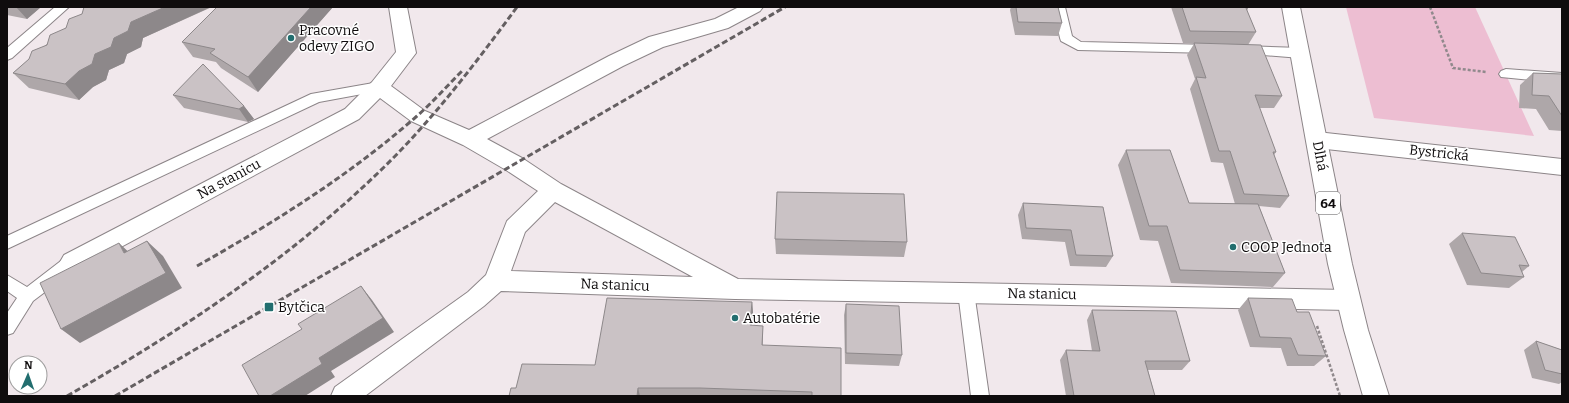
<svg xmlns="http://www.w3.org/2000/svg" width="1569" height="403" font-family="Bitter,serif">
  <style>
    .green { fill: #edbed2 }
    .lines { fill: none; stroke-linecap: round; stroke-linejoin: round }
    .service-casing { stroke: #8c8588; stroke-width: 2 }
    .minor-casing { stroke: #8c8588; stroke-width: 2 }
    .primary-casing { stroke: #8c8588; stroke-width: 2 }
    .path { stroke: #90898c; stroke-width: 2.5; stroke-dasharray: 3 2; stroke-linecap: butt }
    .service { fill: #fff; fill-rule: evenodd }
    .minor { fill: #fff; fill-rule: evenodd }
    .primary { fill: #fff; fill-rule: evenodd }
    .rail { stroke: #645f61; stroke-width: 3; stroke-dasharray: 6 3; stroke-linecap: butt }
    .wall { fill: #aea7a9 }
    .shaded-wall { fill: #8d888a }
    .building { fill: #cac2c5; stroke: #8d888a }
    .poi-dot { fill: #226e6f; stroke: #fff; stroke-width: 1.5 }
    .labels { text-anchor: middle; dominant-baseline: central; stroke-width: 3; stroke-linejoin: round; paint-order: stroke }
    .shield { fill: #fff; stroke: #575556; stroke-width: 1 }
    .shield-label { font-size: 13px; font-weight: bold; fill: #0f0c0d }
    .poi-label { font-size: 14px; fill: #0f0c0d; stroke: #fff; text-anchor: start }
    .street-label { font-size: 14px; fill: #0f0c0d; stroke: #fff }
  </style>
  <rect width="100%" height="100%" fill="#f1e8ec"/>
  <path class="green" d="M1346,7H1475L1534,136L1374,118Z"/>
  <g class="lines">
    <g class="service-casing">
      <path id="service" d="M55,7H69L12,58L7,60V48Z
        M1053,7H1065L1072,36L1081,42L1212,45L1217,46L1218,49L1217,52L1212,53L1078,50L1061,41L1060,38Z
        M1244,46L1301,48L1306,50L1308,53L1306,56L1301,58L1239,53L1238,50L1239,47Z
        M1506,69L1562,73V83L1501,77L1499,74L1501,71Z
        M379,82L384,84L386,87L384,90L319,102L7,249V236L311,94Z
        M72,255L78,257L80,262L78,267L33,301L13,333L7,335V313L17,298L7,291V275L27,287L66,257Z
        M966,285L972,287L974,292L989,396H971L958,292L960,287Z"/>
    </g>
    <g class="minor-casing">
      <path id="minor" d="M389,7H407L416,53L391,86L425,111L469,130L609,56L649,37L715,19L739,7H763L760,11L728,28L663,47L623,66L487,139L522,158L561,184L738,279L1348,290L1356,293L1360,300L1356,307L1348,310L735,299L501,291L484,306L365,396H331L335,387L468,292L486,275L507,221L538,191L506,170L463,145L411,121L380,98L359,119L80,269L72,272L64,269L60,262L64,255L345,109L372,82L396,52ZM555,202L693,277L511,271L525,232Z
        M1317,132L1562,159V175L1317,148L1310,146L1307,140L1310,134Z"/>
    </g>
    <g class="primary-casing">
      <path id="primary" d="M1282,7H1300L1352,264L1368,330L1389,396H1363L1344,330L1328,264Z"/>
    </g>
    <path class="path" d="M1430,7L1453,68L1486,72
      M1317,326L1340,396"/>
    <use href="#service" class="service"/>
    <use href="#minor" class="minor"/>
    <use href="#primary" class="primary"/>
    <path class="rail" d="M197,266C275,222 350,175 417,116C433,102 447,86 462,71
      M67,396C179,332 287,261 380,171C431,122 475,64 517,7
      M115,396L785,7"/>
  </g>
  <path class="wall" d="M7,7H41L27,19L7,15Z
    M84,7H212L143,38L141,47L127,54L124,63L109,70L106,80L93,87L79,100L29,88L13,73L82,14Z
    M217,7H333L258,92L221,68L216,62L193,57L182,42Z
    M1011,7H1058L1062,23L1058,36L1015,35L1010,10Z
    M1171,7H1247L1248,8L1247,11L1256,32L1248,45L1282,96L1274,108H1259L1276,152L1274,155L1289,196L1280,208L1259,206L1285,273L1273,287L1171,283L1158,241L1140,240L1118,165L1126,150L1189,203L1235,204L1223,163L1211,162L1190,89L1195,79L1187,55L1194,44L1183,43Z
    M1533,73L1562,74V131L1549,130L1536,109L1519,108L1520,85Z
    M173,95L244,106L254,119L248,122L184,108Z
    M1023,203L1103,207L1113,256L1106,267L1070,266L1065,242L1022,239L1018,215Z
    M1462,233L1529,266L1522,272L1524,277L1509,288L1467,285L1449,244Z
    M775,239L907,242L904,257L776,254Z
    M1248,298L1297,312L1326,356L1314,366H1287L1281,348L1250,347L1238,310Z
    M752,302L753,312L751,325L763,336L762,345L841,396H509L516,388L595,365Z
    M846,304L902,355L899,366L845,364L844,315Z
    M1092,310L1190,361L1182,370H1148L1155,396H1066L1060,360L1066,350L1092,351L1087,320Z
    M1536,341L1562,350V382L1559,384L1532,378L1524,350Z"/>
  <path class="shaded-wall" d="M16,7H41L27,19Z
    M165,7H211L143,38L141,47L127,54L124,63L109,70L106,80L93,87L79,100L65,84L95,54L131,22Z
    M311,7H333L258,92L248,77Z
    M244,106L254,119L248,122L239,109Z
    M147,241L163,256L182,288L80,343L61,329Z
    M119,243L135,258L124,253Z
    M361,286L372,300L394,332L331,371L335,377L305,396H270L319,358Z
    M752,302L753,312L751,335L750,325Z
    M763,326V336L762,355V345Z
    M638,388L640,396H637Z"/>
  <path class="building" d="M84,7H165L131,22L128,31L114,38L111,47L95,54L92,64L79,71L65,84L13,73L29,59L32,51L47,45L50,35L66,28L69,19L82,14Z
    M217,7H311L248,77L210,53L215,49L182,42Z
    M1016,7H1058L1062,23L1018,22Z
    M1182,7H1247L1248,8H1246L1256,32L1190,31Z
    M1194,43L1261,45L1282,96L1255,95L1276,152H1273L1289,196L1244,194L1230,151H1219L1196,77L1206,78Z
    M203,64L244,106L239,109L173,95Z
    M1533,73L1562,74V116L1549,96L1532,95Z
    M1126,150H1170L1189,203L1258,204L1285,273L1180,270L1167,226H1149Z
    M777,192L904,194L907,242L775,239Z
    M1023,203L1103,207L1113,256L1076,255L1071,230L1026,228Z
    M1462,233L1515,237L1529,266L1519,265L1524,277L1481,273Z
    M147,241L166,273L61,329L40,283L119,243L124,253Z
    M361,286L383,318L319,358L322,364L270,396H259L242,365L302,329L298,324Z
    M607,298L752,302L750,325L763,326L762,345L841,348V396H812V392L700,388H638L637,396H509L511,388H516L522,364L595,365Z
    M1248,298L1292,299L1297,312H1309L1326,356L1298,355L1291,338L1260,337Z
    M846,304L899,306L902,355L846,353Z
    M1092,310L1176,311L1190,361H1145L1155,396H1074L1066,350L1100,351Z
    M1536,341L1562,350V374L1545,370Z"/>
  <g class="poi-dot">
    <circle cx="291" cy="38" r="4"/>
    <circle cx="1233" cy="247" r="4"/>
    <rect x="264" y="302" width="10" height="10" rx="2"/>
    <circle cx="735" cy="318" r="4"/>
  </g>
  <g class="labels">
    <rect class="shield" x="1316" y="192" width="24" height="22" rx="3"/>
    <g class="shield-label">
      <text x="1328" y="203">64</text>
    </g>
    <g class="poi-label">
      <text x="299" y="30">Pracovné<tspan x="299" dy="16">odevy ZIGO</tspan></text>
      <text x="1241" y="247">COOP Jednota</text>
      <text x="278" y="307">Bytčica</text>
      <text x="743" y="318">Autobatérie</text>
    </g>
    <g class="street-label">
      <text transform="translate(1439 153) rotate(6)">Bystrická</text>
      <text transform="translate(1320 156) rotate(79)">Dlhá</text>
      <text transform="translate(229 179) rotate(-28)">Na stanicu</text>
      <text transform="translate(615 285) rotate(2)">Na stanicu</text>
      <text transform="translate(1042 294) rotate(1)">Na stanicu</text>
    </g>
  </g>
  <rect width="1569" height="403" fill="none" stroke="#0f0c0d" stroke-width="16"/>
  <g transform="translate(28 375) rotate(2)"><circle r="19" fill="#ffffff" stroke="#9f9e9e"/>
  <path d="M0-3L7 15L0 10L-7 15Z" fill="#226e6f"/>
  <text y="-6" font-size="11" font-weight="bold" text-anchor="middle" fill="#0f0c0d">N</text>
  </g>
</svg>
